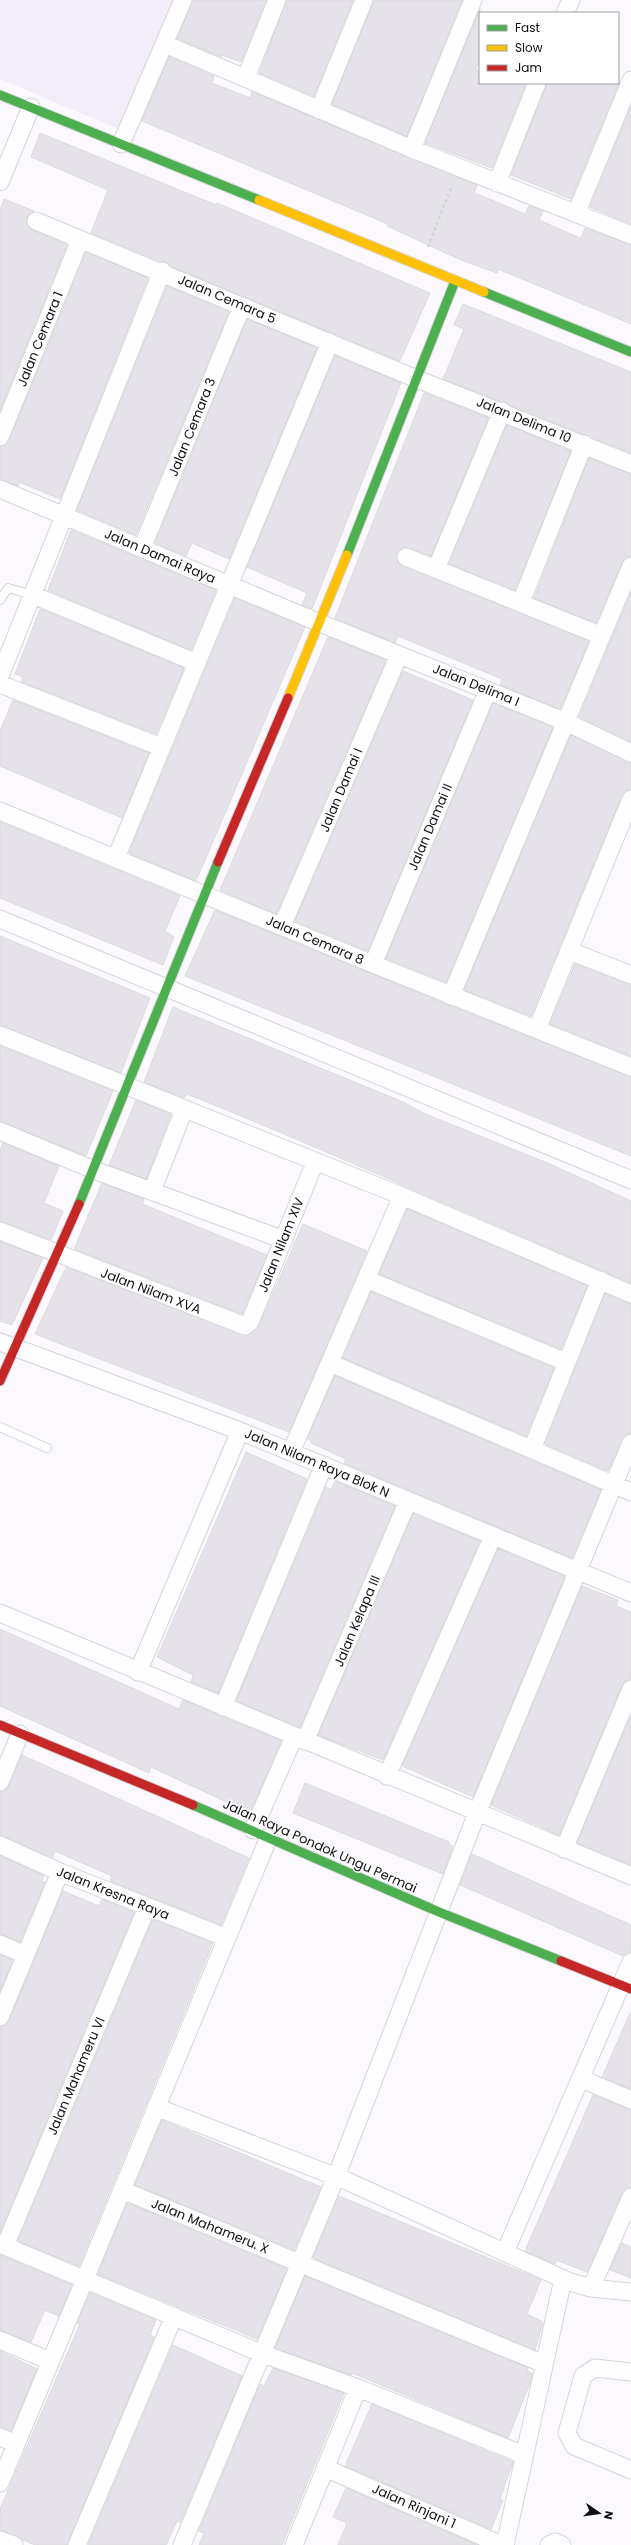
<svg xmlns="http://www.w3.org/2000/svg" width="631" height="2545" font-family="Poppins,sans-serif">
  <style>
    .built { fill: #f2edf9 }
    .building { fill: #e5e2ea; stroke: #dbdadd }
    .lines { fill: none; stroke-linecap: round; stroke-linejoin: round }
    .lane-casing { stroke: #d6d4d8; stroke-width: 10 }
    .street-casing { stroke: #d6d4d8; stroke-width: 19 }
    .fast-casing { stroke: #d6d4d8; stroke-width: 11 }
    .slow-casing { stroke: #d6d4d8; stroke-width: 11 }
    .jam-casing { stroke: #d6d4d8; stroke-width: 11 }
    .path { stroke: #d4d4d4; stroke-width: 2.5; stroke-dasharray: 3 3; stroke-linecap: butt }
    .lane { stroke: #fefeff; stroke-width: 8 }
    .street { stroke: #fefeff; stroke-width: 17 }
    .fast { stroke: #4caf50; stroke-width: 9 }
    .slow { stroke: #ffc107; stroke-width: 9 }
    .jam { stroke: #c62828; stroke-width: 9 }
    .labels { text-anchor: middle; dominant-baseline: central; stroke-width: 3; stroke-linejoin: round; paint-order: stroke }
    .street-label { font-size: 13px; fill: #100f12; stroke: #fff }
  </style>
  <rect width="100%" height="100%" fill="#fbf9fd"/>
  <path class="built" d="M0,0H178L123,131L0,79Z"/>
  <path class="building" d="M193,0H266L241,62L222,55V57L177,38Z
    M287,0H353L314,96L259,73Z
    M374,0H462L407,136L332,104Z
    M480,9V59L476,69L480,71V83H526L492,168L425,143Z
    M169,57L214,76L212,83L250,98L252,92L477,185L474,193L494,201L525,214L529,206L543,211L539,220L566,232L581,238L585,228L631,245V324L498,269L497,273L461,260L387,226L388,224L142,121Z
    M547,83H619L571,199L511,175Z
    M631,106V224L590,207Z
    M40,133L216,205L217,203L430,293L400,361L170,266L166,262L160,261L91,233L108,190L31,157Z
    M4,199L34,211L27,217L26,222L32,230L67,245L0,410V210Z
    M86,252L148,278L60,499L19,482L18,486L0,479V447L9,441Z
    M167,286L229,312L136,535L77,510Z
    M463,304L631,372V453L443,379L464,329L454,325Z
    M247,319L317,348L229,559L192,543L186,556L155,543Z
    M335,356L401,383L312,609L302,605L307,593L247,567Z
    M424,393L488,418L431,556L404,547L397,554L398,563L589,641L560,709L500,685L502,679L398,636L395,643L335,618Z
    M507,425L571,451L515,590L449,564Z
    M589,458L631,474V556L622,562L596,623L534,598Z
    M71,530L216,590L191,650L48,590Z
    M631,592V742L579,717Z
    M235,598L305,627L196,881L129,853Z
    M40,609L184,668L156,734L21,682L23,677L15,674Z
    M328,637L386,660L276,914L220,890Z
    M403,671L473,700L368,951L295,921Z
    M13,700L149,753L122,818L0,766V731Z
    M493,703L553,727L446,982L386,958Z
    M571,735L631,763V789L622,795L531,1016L464,990Z
    M0,822L180,896L165,931L174,937L163,965L0,898Z
    M215,910L448,1005L631,1077V1156L185,976Z
    M0,936L150,998L121,1073L0,1025Z
    M575,964L631,985V1056L550,1024Z
    M173,1007L403,1102L423,1113L550,1164L631,1201V1283L296,1139L200,1099L186,1094L184,1098L144,1082Z
    M0,1046L113,1091L86,1156L0,1121Z
    M136,1100L171,1114L146,1179L109,1165Z
    M3,1143L59,1166L44,1203L63,1211L51,1240L0,1221V1150Z
    M102,1183L144,1199L142,1204L267,1255L242,1314L74,1249Z
    M407,1209L587,1286L561,1349L379,1274Z
    M303,1224L367,1251L289,1432L35,1334L66,1267L247,1336L259,1326Z
    M0,1242L43,1258L12,1325L0,1321Z
    M371,1292L554,1368L526,1436L343,1358Z
    M605,1294L631,1304V1433L622,1439L608,1471L545,1444Z
    M335,1376L601,1490L572,1558L344,1463L346,1459L311,1443L312,1441L307,1439Z
    M246,1452L307,1479L218,1693L191,1682L193,1675L157,1657Z
    M335,1481L395,1506L300,1727L236,1701L326,1487L331,1490Z
    M413,1514L480,1541L383,1760L318,1735Z
    M498,1549L565,1576L473,1797L402,1766Z
    M582,1586L618,1600L616,1606L631,1612V1679L622,1685L559,1835L491,1805Z
    M0,1629L179,1709L183,1700L281,1741L250,1813L151,1767L149,1773L0,1706Z
    M631,1715V1865L577,1843Z
    M22,1755L249,1858L221,1925L110,1881L112,1876L55,1851L52,1858L0,1835V1792L9,1786Z
    M305,1783L449,1842L448,1844L453,1846L443,1874L293,1813Z
    M472,1854L631,1925V1952L623,1956L460,1885Z
    M0,1856L44,1876L42,1881L45,1882L20,1942L0,1934Z
    M63,1891L99,1906L102,1899L134,1912L0,2232V2027L9,2021Z
    M153,1919L213,1943L79,2266L18,2241Z
    M0,1955L13,1960L0,1991Z
    M631,2011V2089L602,2077Z
    M593,2095L631,2110V2187L622,2193L587,2272L556,2260L555,2264L525,2251Z
    M162,2120L321,2187L294,2250L135,2185Z
    M339,2196L541,2280L527,2314L543,2322L535,2350L313,2258Z
    M127,2203L287,2269L257,2339L98,2274Z
    M622,2243L631,2247V2278L610,2270Z
    M0,2255L72,2285L59,2316L45,2310L31,2342L0,2330Z
    M305,2276L528,2368L527,2371L532,2373L530,2383L508,2438L352,2373L351,2375L275,2348Z
    M90,2293L156,2320L150,2335L154,2337L67,2545H35L0,2530V2509L80,2324L77,2323Z
    M173,2345L242,2376L180,2523L177,2521L166,2545H88Z
    M0,2351L37,2369L11,2431L0,2426Z
    M273,2368L344,2393L282,2545H199L204,2533L199,2531L260,2384L264,2386Z
    M372,2404L513,2462L500,2499L503,2500L491,2529L345,2466Z
    M346,2488L477,2545H338L347,2523L333,2517Z"/>
  <g class="lines">
    <g class="lane-casing">
      <path id="lane" d="M0,600L8,588L33,595
        M0,1427L47,1448"/>
    </g>
    <g class="street-casing">
      <path id="street" d="M565,13L571,0
        M165,44L412,149L631,235
        M246,77L277,0
        M319,110L364,0
        M121,144L183,0
        M412,149L473,0
        M0,182L31,107
        M497,183L537,83
        M576,214L631,80
        M36,221L417,379L631,464
        M0,437L80,240
        M0,489L320,623L566,722L631,753
        M142,548L242,306
        M406,557L602,636
        M436,569L502,411
        M33,595L197,663
        M521,602L584,444
        M0,676L162,271
        M0,684L161,747
        M0,811L373,964L631,1067
        M116,858L330,342
        M0,919L631,1180
        M282,926L399,655
        M570,951L631,975
        M373,964L488,690
        M451,996L631,566
        M537,1029L631,799
        M0,1035L402,1196L631,1294
        M0,1131L94,1170L284,1240
        M152,1191L184,1110
        M0,1231L245,1326L250,1322L315,1162
        M366,1279L566,1362
        M0,1342L240,1431L631,1593
        M330,1363L631,1492
        M532,1449L600,1280
        M291,1452L402,1196
        M0,1613L631,1876
        M138,1672L240,1431
        M223,1707L324,1465
        M305,1741L408,1501
        M387,1776L493,1536
        M0,1782L20,1734
        M253,1830L294,1737
        M0,1845L60,1872L227,1938
        M564,1849L631,1689
        M0,1944L26,1955
        M0,2017L60,1872
        M582,2079L631,2100
        M156,2107L347,2181L570,2282L591,2288L631,2292
        M122,2190L544,2364
        M0,2244L263,2354L358,2388L524,2455
        M5,2246L147,1907
        M505,2252L631,1962
        M591,2288L631,2197
        M0,2340L50,2361
        M631,2372L595,2368L583,2376L567,2433L574,2446L631,2470
        M0,2437L16,2444
        M325,2468L502,2545
        M0,2483L269,1837
        M0,2540L14,2545
        M77,2545L174,2316
        M182,2545L336,2177L477,1813L631,1443
        M294,2545L358,2388
        M505,2545L563,2279
        M549,2545L555,2542L562,2545"/>
    </g>
    <g class="fast-casing">
      <path id="fast" d="M0,95L259,200
        M484,292L631,352
        M347,555L455,281
        M79,1204L218,862
        M193,1805L439,1912L561,1961"/>
    </g>
    <g class="slow-casing">
      <path id="slow" d="M259,200L484,292
        M288,698L347,555"/>
    </g>
    <g class="jam-casing">
      <path id="jam" d="M218,862L288,698
        M0,1381L79,1204
        M0,1725L193,1805
        M561,1961L631,1989"/>
    </g>
    <path class="path" d="M428,247L452,185"/>
    <use href="#lane" class="lane"/>
    <use href="#street" class="street"/>
    <use href="#fast" class="fast"/>
    <use href="#slow" class="slow"/>
    <use href="#jam" class="jam"/>
  </g>
  <g class="labels">
    <g class="street-label">
      <text transform="translate(227 299) rotate(23)">Jalan Cemara 5</text>
      <text transform="translate(40 339) rotate(-68)">Jalan Cemara 1</text>
      <text transform="translate(524 420) rotate(22)">Jalan Delima 10</text>
      <text transform="translate(192 427) rotate(-68)">Jalan Cemara 3</text>
      <text transform="translate(160 556) rotate(23)">Jalan Damai Raya</text>
      <text transform="translate(476 685) rotate(22)">Jalan Delima I</text>
      <text transform="translate(341 790) rotate(-67)">Jalan Damai I</text>
      <text transform="translate(430 827) rotate(-67)">Jalan Damai II</text>
      <text transform="translate(315 940) rotate(23)">Jalan Cemara 8</text>
      <text transform="translate(281 1245) rotate(-68)">Jalan Nilam XIV</text>
      <text transform="translate(151 1291) rotate(21)">Jalan Nilam XVA</text>
      <text transform="translate(317 1463) rotate(23)">Jalan Nilam Raya Blok N</text>
      <text transform="translate(357 1621) rotate(-67)">Jalan Kelapa III</text>
      <text transform="translate(320 1846) rotate(24)">Jalan Raya Pondok Ungu Permai</text>
      <text transform="translate(113 1893) rotate(22)">Jalan Kresna Raya</text>
      <text transform="translate(76 2076) rotate(-67)">Jalan Mahameru VI</text>
      <text transform="translate(210 2226) rotate(22)">Jalan Mahameru. X</text>
      <text transform="translate(414 2506) rotate(24)">Jalan Rinjani 1</text>
    </g>
  </g>
  <rect x="479" y="12" width="140" height="72" fill="#ffffff" stroke="#9f9fa0"/>
  <rect x="487" y="25" width="20" height="6" fill="#4caf50" stroke="#9f9fa0"/>
  <text x="515" y="32" font-size="12" fill="#100f12">Fast</text>
  <rect x="487" y="45" width="20" height="6" fill="#ffc107" stroke="#9f9fa0"/>
  <text x="515" y="52" font-size="12" fill="#100f12">Slow</text>
  <rect x="487" y="65" width="20" height="6" fill="#c62828" stroke="#9f9fa0"/>
  <text x="515" y="72" font-size="12" fill="#100f12">Jam</text>
  <g transform="translate(599 2513) rotate(103)" stroke="#ffffff" stroke-width="3" paint-order="stroke">
  <path d="M0-3L7 15L0 10L-7 15Z" fill="#100f12"/>
  <text y="-6" font-size="11" font-weight="bold" text-anchor="middle" fill="#100f12">N</text>
  </g>
</svg>
